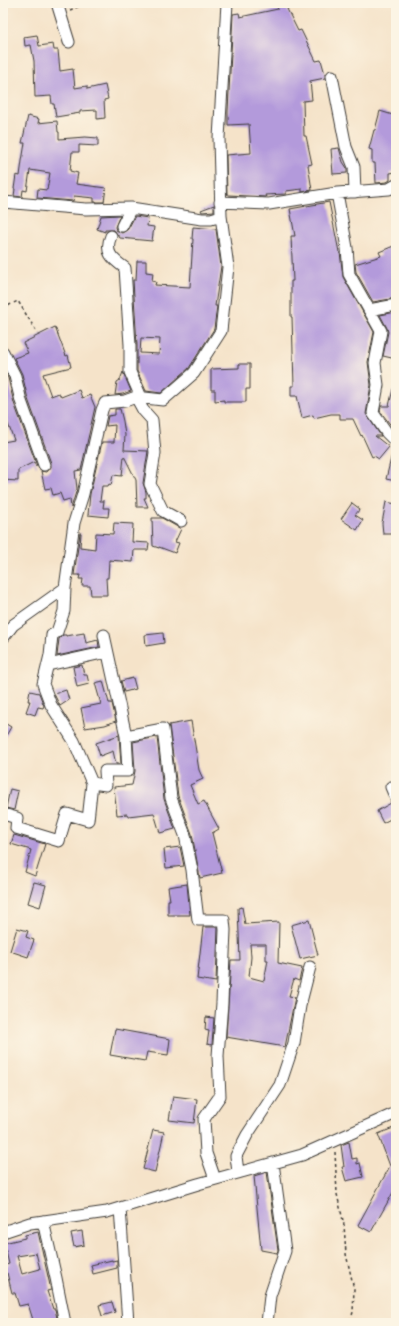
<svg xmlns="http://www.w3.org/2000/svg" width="399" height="1326" font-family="'Libre Caslon Text',serif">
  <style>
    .building { fill: #b39adb; fill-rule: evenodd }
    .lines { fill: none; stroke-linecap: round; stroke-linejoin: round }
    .street-casing { stroke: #3d3a36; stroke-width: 13 }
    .path { stroke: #3d3a36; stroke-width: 1.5; stroke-dasharray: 3 3; stroke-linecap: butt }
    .street { stroke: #fff; stroke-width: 11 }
  </style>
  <rect width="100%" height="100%" fill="#fcf5e5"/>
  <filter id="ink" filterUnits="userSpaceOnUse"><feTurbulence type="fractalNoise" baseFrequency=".025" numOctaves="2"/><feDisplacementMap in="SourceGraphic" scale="8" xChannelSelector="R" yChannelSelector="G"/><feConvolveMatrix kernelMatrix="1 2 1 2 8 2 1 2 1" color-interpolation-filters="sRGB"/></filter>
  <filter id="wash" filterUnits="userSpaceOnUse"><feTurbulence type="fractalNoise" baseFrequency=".012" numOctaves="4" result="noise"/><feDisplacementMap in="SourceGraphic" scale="16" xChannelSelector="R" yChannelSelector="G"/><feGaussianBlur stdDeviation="0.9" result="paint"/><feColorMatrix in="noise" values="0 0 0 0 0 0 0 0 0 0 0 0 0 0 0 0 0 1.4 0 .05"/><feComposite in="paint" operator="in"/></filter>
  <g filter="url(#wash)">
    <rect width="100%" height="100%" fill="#f5e3c9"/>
    <g id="blocks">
      <path class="building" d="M275,3H297L287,9L298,31L301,30L316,61L321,60L325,74V78L310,81L312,100L303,101L304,136H306L312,164L308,165L312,190L302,192V189L286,191V194L265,195L266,197L229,195L227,194L226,155L251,153L249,124L228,125V111L233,14L239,13L240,17L278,9Z
        M37,35L39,46L53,44L54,50H58L60,71L73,69L75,88L87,86V89L105,85L108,99L104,100L105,118L97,119V110L80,111V113L56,117L54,104H52L51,96L35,97L34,61L31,45L25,46L24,37Z
        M380,111L396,116V172L390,173V180L387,182L376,183L375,163H372V150L369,149L374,130H375Z
        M28,116L39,119L38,123L57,121L58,132H59V139L85,137L98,138V146L79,145V152H72L70,171L78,173L76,184L106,188L104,202H94V198L74,196L73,201L37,198L38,189L47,190L50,173L30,170L27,191L23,190L22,197L14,196L15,189H14L16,175L20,176L22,161L25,143H22Z
        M339,148L343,162L347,168V173L333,174L331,149Z
        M329,202L339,252H340L343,277L374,332L368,362L371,385L366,414L381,436H375L389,447L379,459L374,456L372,457L362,435L361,436L353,419H340V414H331L314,418L313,415L302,418L297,396H291V386H294L292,317H291V281H293L291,236H295L290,209Z
        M214,205V211L202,212L201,210Z
        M120,215L115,227L116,230L122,233L128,229L135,216L148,218L147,226L154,227L152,241L120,238L114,230H105V232L97,229L101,216Z
        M193,227L216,229L221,266L215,306H217L214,329L189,368L161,393L146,391L137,371V345L133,280H136L137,261H146V272L153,273L152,281L156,282L155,285L190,287L193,239H192ZM141,338L160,339L159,354L140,353Z
        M396,245V298L373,302L356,272L355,264L381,256L379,252Z
        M396,312V359L383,356L388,332L387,328L380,315Z
        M55,327L66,356L68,355L71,367L43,374L51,396L59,393L61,397L79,390L82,398L90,395L95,407L81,470L75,471L77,489L71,508L70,499L63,501L60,493L53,495L51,488L45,489L41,471L46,472L49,470L51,467V463L28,399L22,374L14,358L28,353L23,343Z
        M239,364H250V389H246V402H224V400L215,401V390H211V369L239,368Z
        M3,368L8,378L14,403L37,466L36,467L34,462L18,470V481L3,480V442L14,440L4,413L5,412L3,406Z
        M123,372L131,391L123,394L115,395L117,382L120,380Z
        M393,389H396V432L380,411L381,406H389Z
        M115,409H120L123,421L125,435L124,450L148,451L143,483L146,492V498H144L148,507H137L136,480L124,456L122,476L113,475L111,485L109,484L108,486H102L100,501H104L103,508H109L108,517L88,515L90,494L102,442H114L115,425L106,426L108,416L115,415Z
        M393,450L396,451V481L386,479Z
        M386,502L396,504V534H383L382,523Z
        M352,503L360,509L355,515L363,520L357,530L341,519Z
        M152,518H162L181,529L175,542L179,543L175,553L159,547V548L153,546Z
        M114,523L133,524L132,542L149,543L148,550H134L133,562L109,560L108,578H106L107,595H91L90,586H82L83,579H79L80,575H74L80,533H81L80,547L95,549L96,533L113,534Z
        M84,633L86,643L98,640L99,647L57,656L59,639L63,635H66V636Z
        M163,633L164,643L146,646L145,635Z
        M82,665L84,675H87L89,684L77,687L73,667Z
        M133,678L136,689L124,692L121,681Z
        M103,681L109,703H112L116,721L105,725L85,728L81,708L101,704L95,683Z
        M66,690L69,700L60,706L54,694Z
        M30,691L39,693L44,706L43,708L38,707L35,715L26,712L30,701H28Z
        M191,721L199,770L203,779L190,785L198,804L204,801L219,829L212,833L222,873L200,878L192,834L178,796L169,725Z
        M3,722L11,727L3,741Z
        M119,735L121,764H116L113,751L100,756L96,743Z
        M157,737L164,799L175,829L160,833L154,813L128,816L127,814L117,815L114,787L132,785L135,771L133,742Z
        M10,789L18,791L14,810L6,808Z
        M391,803L396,811V816L383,823L377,811Z
        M14,835L45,844L35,876L25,872L31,850L11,844Z
        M180,847L184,866L166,868L164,849Z
        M34,882L46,885L40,907L28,903Z
        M187,884L190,915H168V900H170L168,887Z
        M242,907L245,924L279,922L278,963L302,968L299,981L294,979L289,996L295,997L285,1047L226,1037L231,960H240L238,908ZM250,944H266V960H268L264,981L249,977L251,957Z
        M309,920L318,955L300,959L291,925Z
        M203,927H218L216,982L197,979Z
        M17,928L28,931L26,937L34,940L28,957L10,951Z
        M206,1017L214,1018L212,1045L207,1044L209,1031L205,1030Z
        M115,1029L170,1039L168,1055L147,1052L145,1061L110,1055Z
        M173,1096L197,1099L194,1123L169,1120Z
        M396,1127V1187L371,1232L358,1225L390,1166L378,1134Z
        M153,1130L164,1132L155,1172L143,1169Z
        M349,1142L352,1159L357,1158V1164L360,1163L363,1177L346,1181L342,1167H344L341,1145Z
        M267,1172L278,1250L277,1253L261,1250L254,1176Z
        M82,1231L84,1245L74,1247L71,1233Z
        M38,1232L51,1290L47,1291L53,1309H55L58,1323H34L28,1304L19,1306L15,1293H12L7,1273L3,1274V1266L9,1264L4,1243L25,1238V1235ZM36,1253L40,1269L22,1274L17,1256Z
        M112,1260V1261L117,1260V1268L93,1274L91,1265Z
        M112,1302L115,1312L102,1316L99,1305Z"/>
    </g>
  </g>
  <g filter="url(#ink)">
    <use href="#blocks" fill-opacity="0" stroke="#3d3a36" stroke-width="1"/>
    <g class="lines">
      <g class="street-casing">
        <path id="street" d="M57,3L69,42
          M332,76L346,147L354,167L355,192
          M337,193L347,248L349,274L381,331L375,363L378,385L373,413L387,433L393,439H396
          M3,202L86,209L131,208L202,219H211L221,216
          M220,202L269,204L337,193L389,189L396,185
          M122,226L131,208
          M111,236C104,252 112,259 125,268L130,345V372L141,397
          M369,310L396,305
          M3,352L15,376L21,401L44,465
          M136,397L143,410L152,420L155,453L150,484L163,511L181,521
          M65,588L64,611L57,632L52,635L50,655L43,684L51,705L74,741L92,783
          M3,638L13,625L65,588L74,523L83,494L102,410L105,403L125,401L136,397L163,400L194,373L221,331L228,267L221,216L219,138L227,3
          M48,665L107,652
          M126,736L163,729L171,798L185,835L192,870L198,920H224L225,930L222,1003L218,1056L220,1096L204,1119L206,1153L215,1179
          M391,787L396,799
          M3,814L17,818L16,828L59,841L67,814L88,820L92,783L106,785L105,771H128L126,736L104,635
          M238,1172L236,1156L247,1135L280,1085L294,1043L300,1006L310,967
          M120,1208L128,1323
          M43,1221L56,1278L65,1323
          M3,1232L30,1223L107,1212L198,1184L302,1155L396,1113
          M267,1323L270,1296L285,1251L273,1163"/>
      </g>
      <path class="path" d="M70,10L87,3
        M3,308L18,301L38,334
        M335,1152L337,1194L344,1225L346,1254L354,1289L353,1312L350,1323"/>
      <use href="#street" class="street"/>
    </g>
  </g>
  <rect width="399" height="1326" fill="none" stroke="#fcf5e5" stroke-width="16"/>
</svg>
